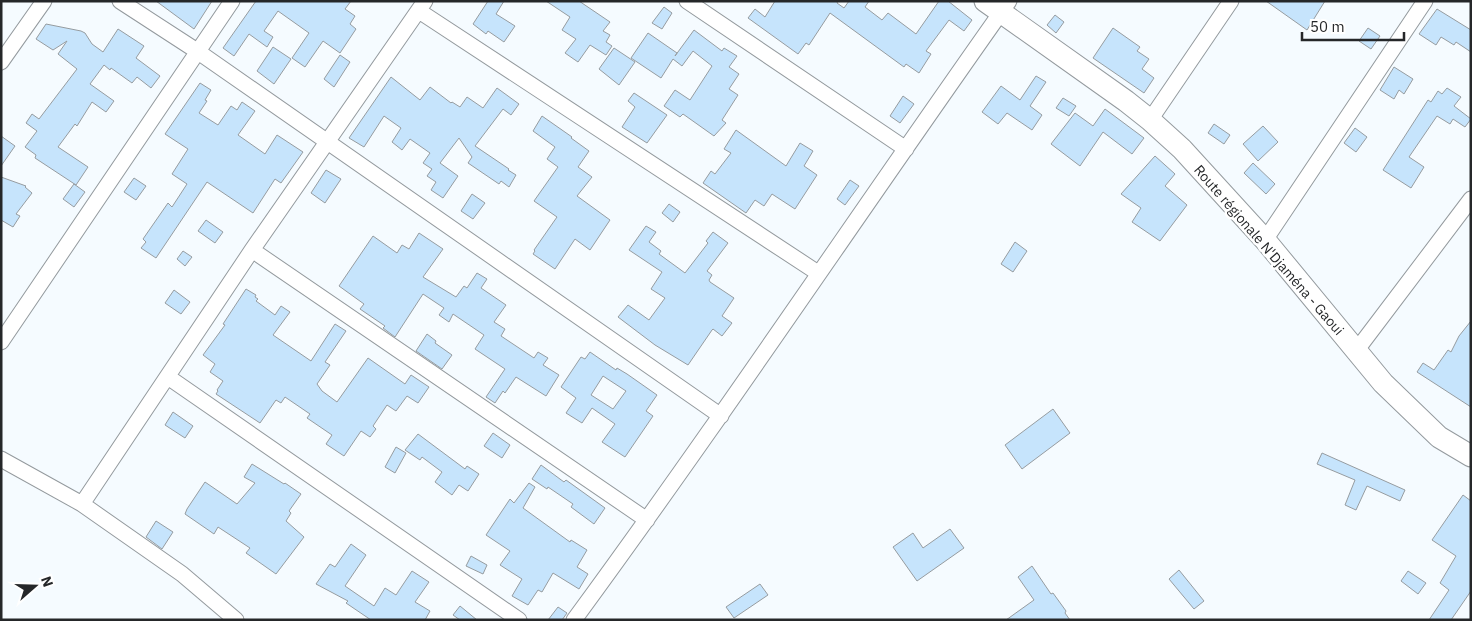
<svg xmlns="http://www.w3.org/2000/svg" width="1472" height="621" font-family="'IBM Plex Sans',sans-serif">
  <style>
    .building { fill: #c6e4fc; stroke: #969ca0; fill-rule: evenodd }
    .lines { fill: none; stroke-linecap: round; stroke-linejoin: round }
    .street-casing { stroke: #949a9e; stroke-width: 17 }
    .secondary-casing { stroke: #949a9e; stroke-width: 23 }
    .street { stroke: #fff; stroke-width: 15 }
    .secondary { stroke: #fff; stroke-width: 21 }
    .labels { text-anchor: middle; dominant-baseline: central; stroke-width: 5; stroke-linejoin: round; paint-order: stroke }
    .street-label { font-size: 14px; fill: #252729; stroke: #fff }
  </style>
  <rect width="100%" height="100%" fill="#f5fbff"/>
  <path class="building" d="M156,1H212L194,29Z
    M256,1H351L345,9L355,16L350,24L356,29L340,53L323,41L305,67L292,58L309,33L278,11L264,31L273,37L267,47L249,34L234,56L223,48Z
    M488,1H504L496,14L515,26L504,42L488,31L486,34L473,24Z
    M546,1H579L610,22L603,31L610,35L606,42L612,46L606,55L590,45L578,62L565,53L576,39L562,30L570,17Z
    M775,1H838L837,3L844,8L849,1H869L865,7L882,20L888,13L916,34L939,1H948L972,20L964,31L949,20L926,51L931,54L919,73L906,64L904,67L830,13L809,45L806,43L798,54L748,18L755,9L765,17Z
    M1266,1H1325L1307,30Z
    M664,7L672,13L662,29L652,23Z
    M1437,9L1471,30V52L1456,42L1454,45L1441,37L1436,45L1419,34Z
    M1055,15L1064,22L1056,33L1047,25Z
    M46,24L81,31L85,33L92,44L103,52L118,29L144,46L136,58L160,76L151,88L137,77L132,83L111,68L110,70L104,65L90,84L114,101L106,112L92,102L77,126L75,124L58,147L88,167L76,185L35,158L36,155L25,147L37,131L26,123L32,114L39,119L77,69L58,54L67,41L53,50L36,39Z
    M1113,28L1140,47L1137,51L1149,59L1142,69L1154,78L1144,93L1093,58Z
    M1368,28L1380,36L1371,49L1359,41Z
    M694,30L722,51L724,48L737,56L729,67L739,74L729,89L738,95L722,120L726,123L714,136L683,114L680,117L664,106L675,90L690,100L712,66L693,51L682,66L673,59L661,78L631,58L648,33L677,53L675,56Z
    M273,47L291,59L274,84L257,71Z
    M614,48L635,62L619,85L599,69Z
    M340,55L350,62L334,87L324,79Z
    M1394,67L1413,79L1404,94L1399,90L1394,99L1380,90Z
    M1036,76L1046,82L1030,106L1042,115L1032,130L1007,113L998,124L982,112L1001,86L1020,100Z
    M391,77L420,100L430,87L451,103L452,102L460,107L467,97L483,108L497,88L519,104L511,115L503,109L475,146L509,169L508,170L516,175L509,187L501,181L499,184L468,163L472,157L459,138L440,163L458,176L443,198L431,190L436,182L427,176L432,169L423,163L430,153L410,139L402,150L392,142L401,128L384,116L364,147L349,138Z
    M200,83L211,90L205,100L207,101L199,113L218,125L231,106L237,110L242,102L255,111L238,135L265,154L277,135L303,152L281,183L275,179L253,213L207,182L156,258L141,248L146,242L143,239L168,203L172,207L187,184L172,174L188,149L165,134Z
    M1447,88L1461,97L1454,106L1471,119L1465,127L1453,119L1450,124L1437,116L1409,157L1424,167L1411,188L1383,170L1428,100L1431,102L1438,91L1442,94Z
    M634,93L667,115L647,143L622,127L635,107L628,101Z
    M903,96L914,104L900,123L890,116Z
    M1063,98L1076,106L1069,116L1056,108Z
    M1105,109L1144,138L1132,154L1103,132L1080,166L1051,144L1075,113L1093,126Z
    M542,116L572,137L571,138L589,151L578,167L592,177L577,196L610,220L590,250L575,239L555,269L533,254L535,251L534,250L557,217L534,201L558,167L547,159L555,147L533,131Z
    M1214,124L1230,135L1224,144L1208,133Z
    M1263,126L1278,142L1258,161L1243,144Z
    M1355,128L1367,137L1356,152L1344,143Z
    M736,130L786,166L800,143L813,151L804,166L817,175L795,209L772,194L764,206L755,200L746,213L703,183L711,171L715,174L731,153L724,149Z
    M1,136L15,146L1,166Z
    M1155,156L1175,174L1165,186L1187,205L1160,241L1132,222L1141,208L1121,194Z
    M1253,163L1275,184L1266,194L1244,173Z
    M326,170L341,179L325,203L311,193Z
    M1,177L26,186L25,187L32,193L16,214L20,216L13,227L1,220Z
    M134,178L146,186L136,200L124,192Z
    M850,180L859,186L845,205L837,199Z
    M74,184L85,192L74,207L63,199Z
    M472,194L485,203L473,219L461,211Z
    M669,204L680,212L673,222L662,213Z
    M206,220L223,232L215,243L198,231Z
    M646,226L656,232L649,242L661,251L659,254L685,273L708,243L706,241L713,232L728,243L707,271L712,275L709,280L710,282L734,298L722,316L732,323L722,336L713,329L712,330L688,365L655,345L618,317L628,305L649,320L665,298L651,289L662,272L629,250Z
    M419,233L443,249L423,277L456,297L464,286L467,288L477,273L487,279L481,288L506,305L494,322L505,329L501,336L534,358L538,352L548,358L543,365L559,375L546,396L516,377L505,393L503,391L495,403L486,397L505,369L475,349L484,335L453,314L449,322L439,315L444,308L423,294L395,337L383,328L385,326L360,309L364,304L339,286L373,236L397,253L402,245L409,249Z
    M1015,242L1027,251L1013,272L1001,264Z
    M183,251L192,257L185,266L177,259Z
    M246,289L256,295L255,297L258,299L256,301L275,315L281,306L290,312L273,335L311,361L335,324L346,331L325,362L330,365L317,384L322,391L337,402L368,358L405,384L411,375L429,387L418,403L407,396L396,411L387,405L373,426L376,429L370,437L361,431L344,456L326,444L332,435L307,418L310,414L285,397L281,403L276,400L260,423L216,394L218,391L217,390L223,381L210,372L215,364L203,355L225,325L223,324Z
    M174,290L190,302L181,314L165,303Z
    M1471,321V407L1417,372L1423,363L1434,370L1448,350L1451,352L1459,336Z
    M427,334L436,341L435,343L452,355L442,369L416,351Z
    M590,352L616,370L617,368L627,374L657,395L646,411L653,416L625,457L602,442L615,424L592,408L582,423L566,413L576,398L561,387L581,357L585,359ZM603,376L626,391L613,409L591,395Z
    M1053,409L1070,433L1022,469L1005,445Z
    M173,412L193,426L185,438L165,425Z
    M493,433L510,445L502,458L484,446Z
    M418,434L465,469L467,466L479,474L468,491L459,485L452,495L435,482L442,472L422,457L420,460L405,450Z
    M396,447L406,453L395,473L385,467Z
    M1322,453L1405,490L1400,501L1367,486L1356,510L1345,505L1355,480L1317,464Z
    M252,464L284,484L285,483L301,494L289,511L291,513L286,521L304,537L276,574L246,553L250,548L218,527L214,534L185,514L187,509L205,482L237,504L255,483L244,477Z
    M541,465L564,482L566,480L605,508L594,524L571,507L573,504L548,487L547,489L532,479Z
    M529,483L535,487L523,508L570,542L571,540L587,550L577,567L588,574L579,589L553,573L542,592L538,590L528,605L512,596L522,579L500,565L510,551L486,535L510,499L514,503Z
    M1463,495L1471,501V591L1451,620H1429L1449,590L1440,583L1456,556L1432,540Z
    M156,521L173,532L162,549L146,537Z
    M950,529L964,548L917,581L893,547L913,533L923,548Z
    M351,544L366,555L345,586L374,606L385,588L396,595L412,571L429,582L415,602L430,611L425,620H371L346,603L348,601L316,584L330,564L335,567Z
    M471,556L487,565L483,574L466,566Z
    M1032,566L1051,594L1053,593L1066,611L1065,613L1070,620H1006L1034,600L1018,577Z
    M1179,570L1204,601L1194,609L1169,579Z
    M1408,571L1426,583L1418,594L1401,581Z
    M760,584L768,595L734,618L726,607Z
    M460,606L477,620H460L453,615Z
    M558,607L567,613L562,620H548Z"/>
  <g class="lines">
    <g class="street-casing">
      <path id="street" d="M120,1L197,51L721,416
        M687,1L906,149
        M419,11L818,273
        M1,62L44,1
        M1150,120L1231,1
        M1265,240L1425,1
        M252,250L647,520
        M1,342L232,1
        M1356,351L1471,199
        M168,377L519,620
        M1,459L82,504L182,574L236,620
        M82,504L252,250L425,1
        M574,620C723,417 863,207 1009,1"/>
    </g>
    <g class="secondary-casing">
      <path id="secondary" d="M985,1L1126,101L1150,120L1182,149L1265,240L1383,383L1439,437L1471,456"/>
    </g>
    <use href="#street" class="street"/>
    <use href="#secondary" class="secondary"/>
  </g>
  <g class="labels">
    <g class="street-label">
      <text transform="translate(1269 250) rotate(49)">Route régionale N'Djaména - Gaoui</text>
    </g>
  </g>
  <rect width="1472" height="621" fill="none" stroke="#252729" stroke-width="5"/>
  <g transform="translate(35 586) rotate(70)" stroke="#ffffff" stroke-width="4" paint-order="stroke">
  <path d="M0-4L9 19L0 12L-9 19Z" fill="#252729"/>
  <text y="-8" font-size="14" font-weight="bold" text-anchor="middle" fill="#252729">N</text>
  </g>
  <path d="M1302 32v8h102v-8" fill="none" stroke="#252729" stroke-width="2.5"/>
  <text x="1310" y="32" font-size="15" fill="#252729" stroke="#ffffff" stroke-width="4" paint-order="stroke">50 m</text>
</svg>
